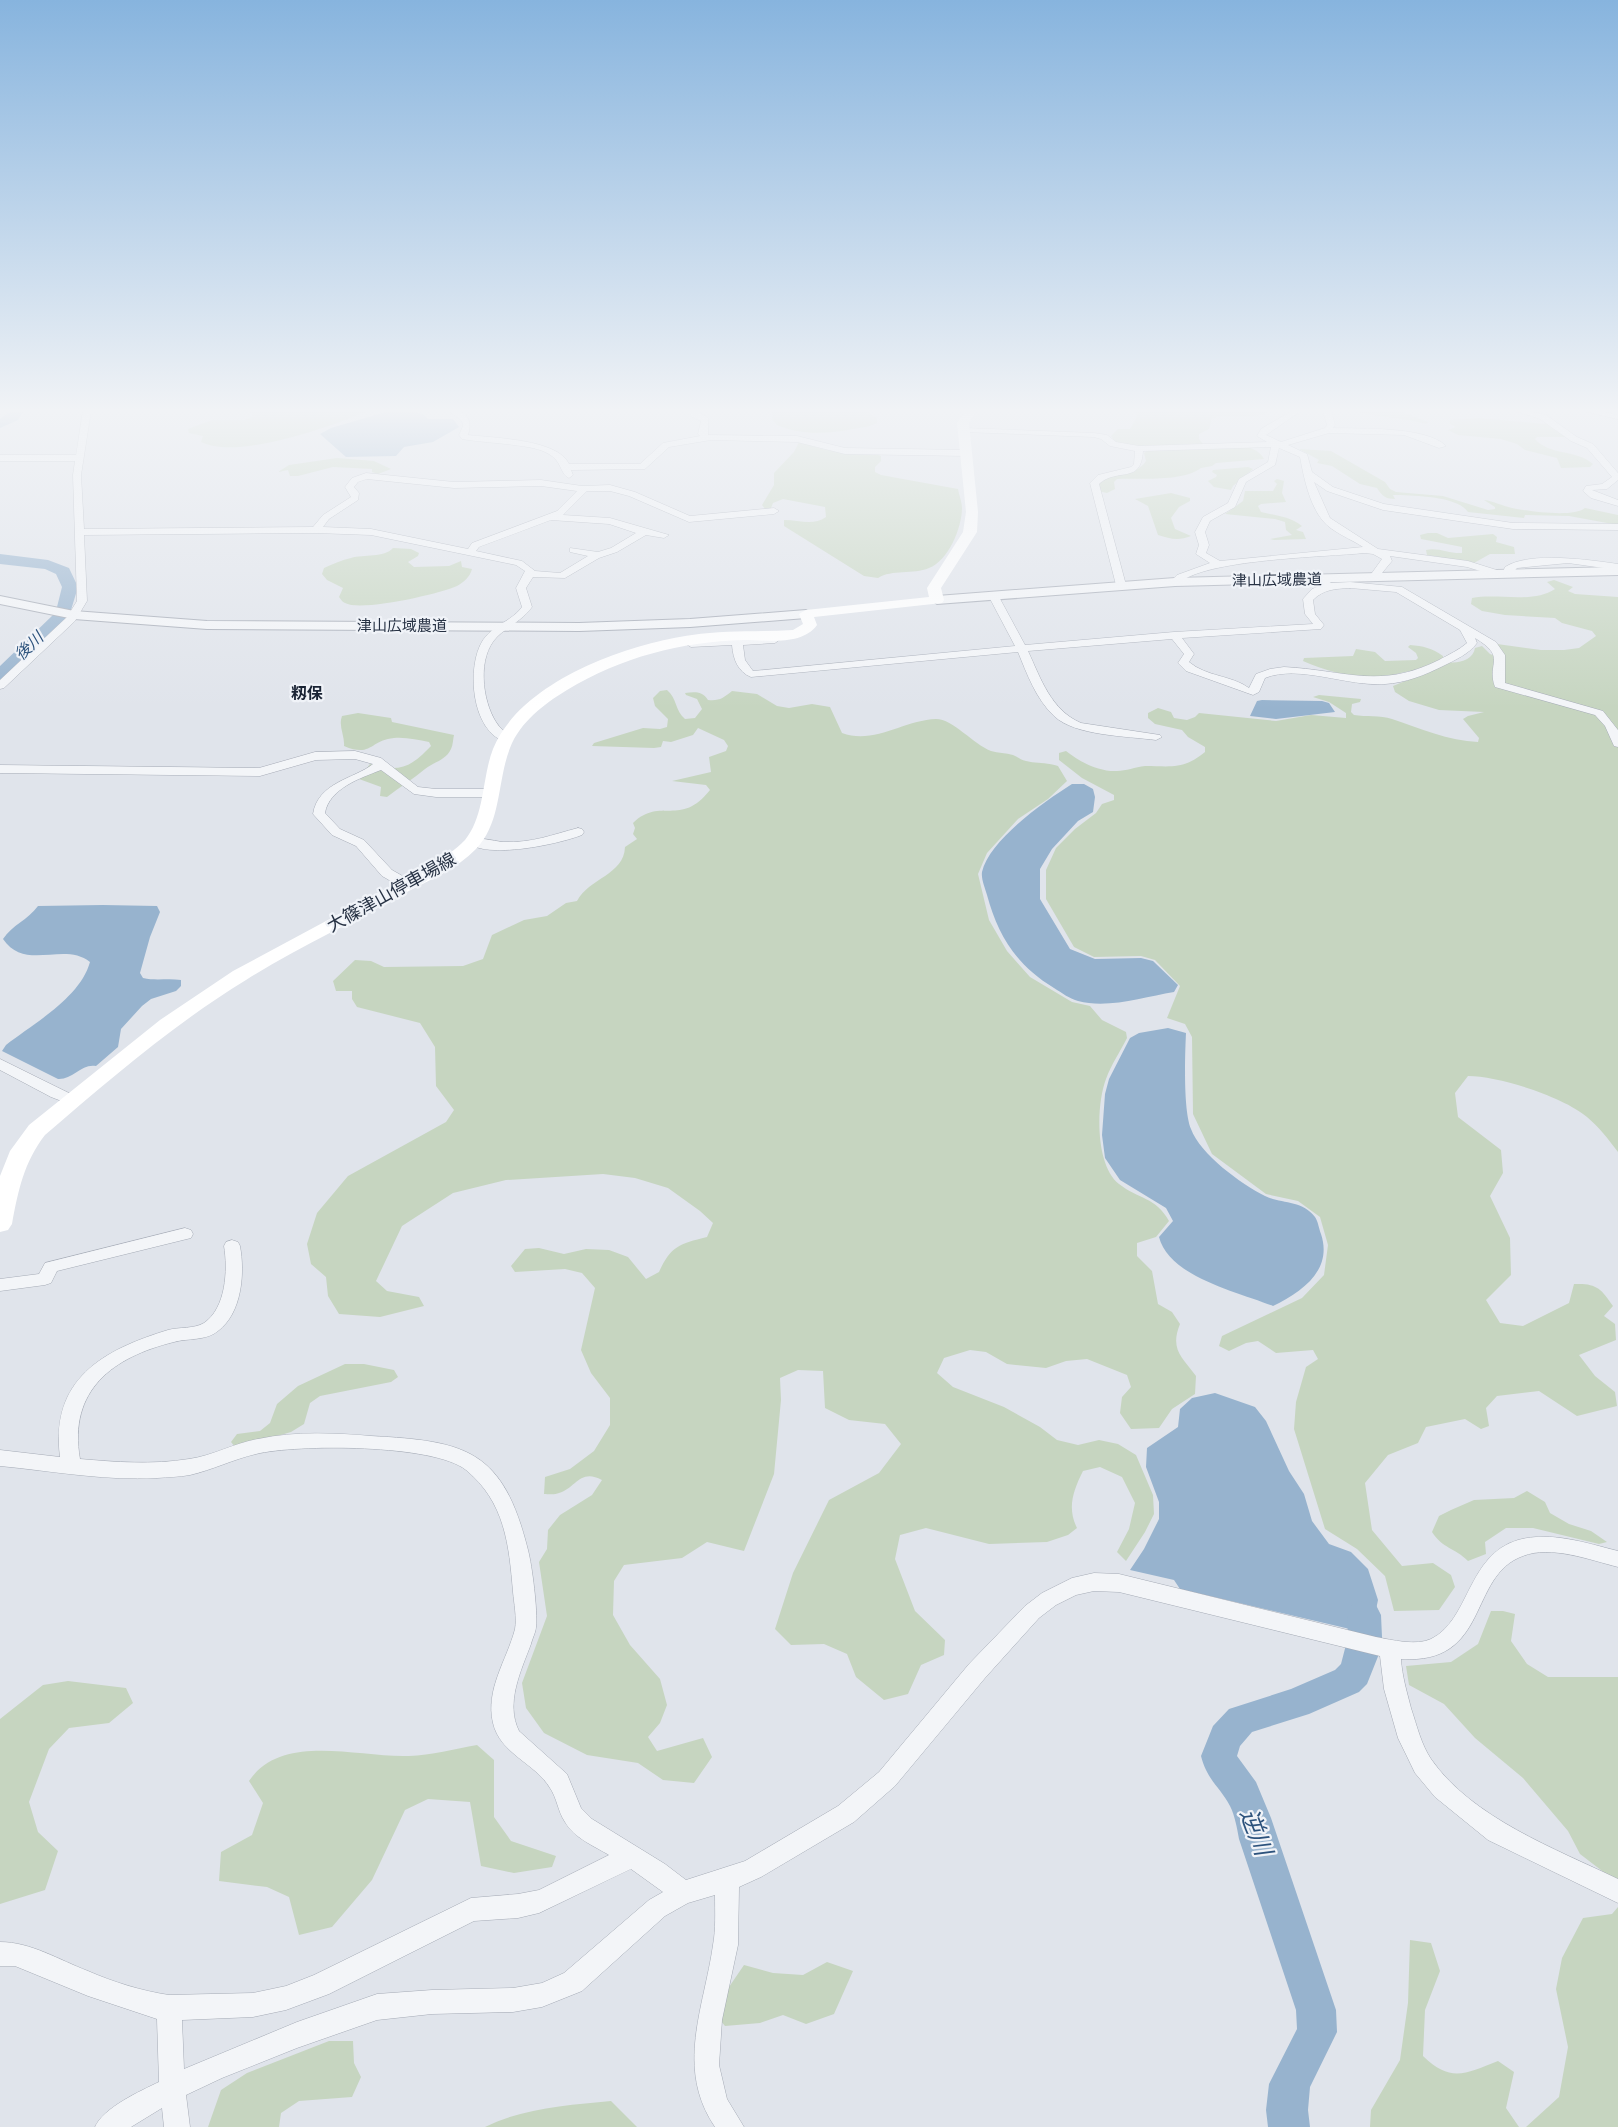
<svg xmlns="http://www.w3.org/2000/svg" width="1618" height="2127" font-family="'Work Sans','Noto Sans JP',sans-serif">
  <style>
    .green { fill: #c6d5c0 }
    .water { fill: #97b3ce }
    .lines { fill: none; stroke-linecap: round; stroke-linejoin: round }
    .river { fill: #97b3ce; fill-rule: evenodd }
    .minor-casing { stroke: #a5abb6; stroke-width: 1 }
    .tertiary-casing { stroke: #a5abb6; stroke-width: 2 }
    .minor { fill: #f3f5f8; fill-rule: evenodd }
    .tertiary { fill: #f3f5f8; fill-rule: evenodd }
    .secondary { fill: #fff; fill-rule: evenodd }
    .labels { text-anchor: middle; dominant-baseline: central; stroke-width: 4.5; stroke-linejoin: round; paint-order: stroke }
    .far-street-label { font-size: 15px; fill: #273244; stroke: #f0f3f8 }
    .far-water-label { font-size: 16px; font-style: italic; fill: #2c527c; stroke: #f0f3f8 }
    .far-neighbourhood-label { font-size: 16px; font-weight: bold; fill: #192334; stroke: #f0f3f8 }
    .street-label { font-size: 18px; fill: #273244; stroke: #f0f3f8 }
    .near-water-label { font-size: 24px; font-style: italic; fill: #2c527c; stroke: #f0f3f8 }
  </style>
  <rect width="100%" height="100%" fill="#e0e4eb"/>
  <path class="green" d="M245,411H367C331,427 237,460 201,442L203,436L189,433L188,429L212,420H245L252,417V413Z
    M773,411H866L877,418V423L870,426C838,432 807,438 777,425L772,419Z
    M1137,411H1263L1268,413C1249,419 1231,413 1212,418L1209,429L1199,434V439L1203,444L1141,447L1115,442L1111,436L1118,429H1130L1138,415L1135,413Z
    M1356,411H1399L1428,422L1426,424C1403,417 1379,418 1356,411Z
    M1479,418L1546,424L1553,426L1567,437H1537L1535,439C1550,456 1576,449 1593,464L1590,467L1561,468L1557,458L1525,450L1517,444L1501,439L1458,435L1448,430L1456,427L1450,424V420Z
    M799,442L826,450L872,453L881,456V461L875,467V472L881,475L958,489C959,495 962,502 962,508C962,528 948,561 929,568C913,575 892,569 878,578L864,576L784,526V520C800,520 813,526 826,517L825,507L783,499L773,503L771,508L766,510L762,505L774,485V473L794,452Z
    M1244,446C1252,448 1260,451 1264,459L1216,463L1212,466L1201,468C1183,482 1140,478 1117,479L1114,482L1115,489L1107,493L1098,491L1097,484C1112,471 1135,478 1146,461L1144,453L1147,451Z
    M1299,449L1331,451L1385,482L1390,489L1396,492L1443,496L1488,510L1495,509V507L1484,500C1494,501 1502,506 1512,508C1527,511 1573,518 1585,508L1618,515V525L1569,516L1525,515L1524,518L1468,512C1457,496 1416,496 1397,495H1393L1395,499C1386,499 1382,496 1377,488L1360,484L1332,466L1317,463L1319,460Z
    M337,458L374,461L391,469L378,474L372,472V469L333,467L298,476H290L288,470L278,472L289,465Z
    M1248,467L1253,469L1233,486L1231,490L1214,487L1208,481L1216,477L1217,475L1212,472L1213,470Z
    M1277,479L1284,481L1282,493L1286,502L1261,504L1258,506L1261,512C1276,516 1289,516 1302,526L1296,530L1303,532L1306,539L1274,540L1270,539L1292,535L1286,530L1285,522L1275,519L1225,514L1243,501L1245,491H1273L1277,484L1274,481Z
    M1171,493L1190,498V501L1179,507L1171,518L1175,529L1191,536C1179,541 1170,539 1158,535L1148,506L1135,499Z
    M1428,533H1437L1448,538L1493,534L1497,537L1496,542L1514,547L1515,554H1490L1474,563L1427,555L1426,550C1438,547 1450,554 1462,553V547L1421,539L1420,535Z
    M393,548L411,549L419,553L418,556L408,562L414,567L449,566L461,561L462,567L472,569C470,577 464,582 457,586C439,594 361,612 345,603C342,602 341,599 339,597L343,588L327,580L322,574L324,568C333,564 342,560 351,558C364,554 384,558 393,548Z
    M1554,580L1573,587L1568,591L1575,594L1618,597V1152C1609,1140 1599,1127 1587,1117C1564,1097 1499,1076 1468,1076L1455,1093L1458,1117L1501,1150L1503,1173L1490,1196L1510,1238L1511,1275L1486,1300L1500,1323L1523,1326L1569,1303L1574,1284C1596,1283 1601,1288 1613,1306L1604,1316L1615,1324L1616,1340L1579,1355L1595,1376L1615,1392L1617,1406L1577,1416L1539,1391L1497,1396L1486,1408L1489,1426L1481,1429L1465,1419L1426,1427L1418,1443L1388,1455L1365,1483L1372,1530L1402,1566L1433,1563L1451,1575L1455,1587L1439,1610L1394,1611L1385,1576L1357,1549L1325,1529L1294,1429L1296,1402L1306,1367L1318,1359L1313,1350L1276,1353L1258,1341L1246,1343L1229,1351L1219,1346L1222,1336L1302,1298L1324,1275L1328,1245L1320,1217L1298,1201L1266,1194L1212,1154L1193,1114L1192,1037L1185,1024L1167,1018L1180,986L1155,960L1141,956L1094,957L1074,947L1046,899V870L1056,848L1075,829L1096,813L1102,804L1114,800V795L1082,778L1059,760V753L1066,751C1080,762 1099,772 1117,771C1126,771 1135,767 1145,766C1171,766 1183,770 1205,752V747L1188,737L1182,730L1155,724L1148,718V713L1158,708L1171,712L1174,718L1187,720L1195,717L1199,713L1276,721L1311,715L1346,718V713L1329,702L1313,697L1319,695L1361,699L1360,702L1352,704L1351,712L1354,715C1366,717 1380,715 1392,719C1419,728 1449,741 1478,742L1479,738L1463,719L1468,716L1484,712L1439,710L1409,701L1395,692L1393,686L1415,677L1411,671C1401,672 1392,676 1383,677C1356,680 1326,671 1303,661L1304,658L1353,656L1356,649L1375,652L1385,661L1416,660L1418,658L1416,653L1408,647L1410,645C1423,646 1432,648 1443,656L1444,661C1455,665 1473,661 1475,648L1482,646L1490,654L1498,657L1497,644L1541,650H1564L1579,648L1596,636L1592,631L1562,623L1555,618L1505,615L1482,611L1471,604L1472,598C1498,593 1532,604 1555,589L1547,582Z
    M667,690C677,698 675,711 685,719L695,718L702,709L697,699L686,695L685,693C695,692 702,691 708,700C720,701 723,698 732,691L757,694L777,706L789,708L812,704L830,707L842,733C874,745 904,720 936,719C953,719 973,744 991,751C998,753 1006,753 1013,755C1018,757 1021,760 1026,761C1037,764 1047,762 1058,766L1067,781L1048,799L1018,819L987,853L978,874L989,920L1007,951L1030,977L1072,1002L1090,1006L1102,1020L1126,1032L1127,1038C1120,1052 1111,1065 1106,1079C1096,1105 1095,1165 1119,1184C1138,1199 1156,1197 1169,1221L1156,1237L1137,1243V1256L1152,1271L1158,1304L1172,1312L1180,1324C1170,1349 1181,1356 1196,1376L1195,1394L1172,1409L1159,1428L1131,1429L1120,1413L1122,1397L1131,1387L1127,1375L1087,1359L1066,1361L1046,1368L1007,1364L986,1352L970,1350L944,1358L937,1373L953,1387L1004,1407L1040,1427L1057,1440L1078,1445L1099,1440L1118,1444L1136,1455L1153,1495L1154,1514L1145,1532L1126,1561L1117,1552L1129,1529L1135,1503L1122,1477L1100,1467L1083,1471C1073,1491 1067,1508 1077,1528L1068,1535L1047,1542L989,1544L926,1528L900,1535L895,1559L915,1611L945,1640L944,1655L921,1665L908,1694L884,1700L856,1677L847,1654L824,1644L791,1645L775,1629L793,1573L829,1500L879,1473L901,1444L885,1424L849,1420L825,1408L823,1371L798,1370L780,1378L781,1400L774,1474L744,1551L707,1542L682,1558L624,1565L614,1581L613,1615L630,1645L660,1679L667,1705L660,1723L648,1737L657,1751L703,1738L712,1757L694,1783L663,1780L638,1763L587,1755L544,1733L526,1708L522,1683L547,1616L539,1562L547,1549L548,1530L560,1515L592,1495L602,1480C580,1468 576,1488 559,1493C555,1495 548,1494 544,1494L545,1477L570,1469L594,1451L610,1425V1398L591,1373L581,1350L595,1288L582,1273L565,1269L515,1272L511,1266L525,1249L539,1248L564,1254L586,1249L609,1250L628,1257L646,1279L659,1272C671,1246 679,1244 707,1237L713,1223L700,1211L668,1188L635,1178L603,1174L506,1180L453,1193L402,1226L376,1281L387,1291L419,1297L424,1306L380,1317L339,1314L328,1296L326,1277L311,1264L307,1244L317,1213L348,1176L446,1122L454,1110L436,1086L435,1047L420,1023L357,1007L352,999V991H336L333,981L355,960L371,961L384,967L463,966L483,959L492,935L524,920L547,916L566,903L577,901C589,878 624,875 625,847L637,839L633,834L635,828L633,823C661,796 680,828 710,790L706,785L672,781L711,772L709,757L726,751L728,746L724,740L698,728L693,735L671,742L663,741L661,747L654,748L592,746L594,743L643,728L660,729L667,727L668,719L655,706L653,698L660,691Z
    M358,713L391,718L392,722L454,735C453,739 453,745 451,749C446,760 434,762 425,769C413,779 400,787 387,797L380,796L381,787L359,779L370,764C400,773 411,767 431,746L429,742C418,740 406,737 394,738C370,740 372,758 344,746C345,736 338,726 342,716Z
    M345,1364H364L394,1370L398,1377L391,1382L320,1396L310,1403L304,1424L291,1432L236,1448L231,1442L237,1434L260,1431L270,1423L277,1404L298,1386Z
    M1527,1491L1545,1502L1550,1513L1569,1524L1591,1531L1607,1542L1599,1544L1533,1528H1506L1485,1542L1486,1554L1468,1561C1454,1547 1443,1549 1432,1532L1439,1516L1451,1510L1474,1500L1514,1498Z
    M1491,1611H1503L1515,1614L1511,1641L1527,1664L1548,1677H1618V1891L1610,1877L1580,1854L1568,1831L1523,1778L1475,1738L1444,1704L1409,1685L1406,1666L1451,1662L1478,1644Z
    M68,1681L126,1688L133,1703L109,1723L69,1728L49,1749L29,1802L38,1832L58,1851L45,1890L0,1904V1719L43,1685Z
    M477,1745L494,1760V1817L511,1841L556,1856L552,1867L514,1873L481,1866L470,1802L428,1799L405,1810L372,1880L332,1927L299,1935L289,1897L267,1887L219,1881L221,1852L252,1835L263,1803L249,1781C282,1732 358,1758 409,1756C431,1755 455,1749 477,1745Z
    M1618,1907V2127H1526L1559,2097L1568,2047L1556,1989L1562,1958L1583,1918L1612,1914Z
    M1410,1940L1431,1943L1440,1971L1425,2010L1423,2056C1451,2083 1465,2074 1498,2061L1514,2072L1506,2108L1519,2127H1370L1371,2110L1400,2060L1408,2003Z
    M827,1962L853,1971L834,2014L806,2024L783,2015L760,2023L725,2026L720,2020L729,1987L744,1965L773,1973L803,1975Z
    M329,2041H353L354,2063L361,2077L352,2097L299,2101L281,2113L279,2127H208L221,2090L247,2073Z
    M611,2101L637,2127H485C523,2108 569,2105 611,2101Z"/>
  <path class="water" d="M389,411H409L423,414L428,419H453L459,427L433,442L404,447L396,456L346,457L320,434L331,428Z
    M1262,700L1322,701L1329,703L1335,712L1276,719L1250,716L1257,701Z
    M1072,784H1084L1093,789L1095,797L1093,812L1078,821L1052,849L1040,869V899L1070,949L1095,959L1141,958L1153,961L1178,985L1174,992C1144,997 1108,1009 1078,1001C1070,999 1062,993 1054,988C1017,966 998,936 987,895C985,888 981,879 982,872C989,840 1045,801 1072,784Z
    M103,905L157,906L160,912L150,937L140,973L143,978C156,981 168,978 181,980V986L176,991L151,999L142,1006L121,1029L118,1047L96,1066C82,1063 72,1080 58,1079L2,1051L6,1045C34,1023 80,998 90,962C64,941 25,972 3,939C12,925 28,920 38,906Z
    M1168,1028L1186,1033C1185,1054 1183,1110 1191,1129C1200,1154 1241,1184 1265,1196C1281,1204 1302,1200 1315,1217C1318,1221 1319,1229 1321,1234C1333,1270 1302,1292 1273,1306C1238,1292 1169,1277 1159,1237L1173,1221L1166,1208L1120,1180L1105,1158L1102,1135L1105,1094L1109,1079L1130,1038L1139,1033Z
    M1215,1393L1255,1407L1266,1421L1289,1471L1304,1494L1312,1521L1329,1544L1351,1552L1368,1569L1378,1600L1371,1634L1180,1589L1174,1580L1130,1570L1144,1549L1159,1519V1502L1146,1467L1147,1448L1178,1427L1180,1409L1192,1398Z"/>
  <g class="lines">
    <path class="river" d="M11,411H23L18,420L0,428V419Z
      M0,554L48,560L69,568L78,587L71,610L65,612L57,607L62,587L56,574L45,569L0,564Z
      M59,613L67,618L58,631L6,679L0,680V666L53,615Z
      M1364,1601L1376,1605L1381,1615L1382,1637L1379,1654L1367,1684L1359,1692L1309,1714L1252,1732L1240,1746L1237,1756L1256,1782L1271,1818L1336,2010L1337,2032L1310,2087L1308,2110L1310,2127H1268L1266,2110L1269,2084L1297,2029L1296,2010L1239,1839C1237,1828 1235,1816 1230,1806C1220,1787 1207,1780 1201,1756L1213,1726L1229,1709L1291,1689L1335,1670L1341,1664L1348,1637L1347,1615L1352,1605Z"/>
    <g class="minor-casing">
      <path id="minor" d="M83,411H91L81,475L84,529L313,527L323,515L351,497L345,487L352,478L366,473L454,482L541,480L582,486L610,485L635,492L690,516L774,508L779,511L774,514L689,522L629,496L610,491H587L563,515L610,518L669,535L664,538L646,535L617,552L599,558L565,578L533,577L526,588L532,607C522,621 508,626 497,637C477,657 482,700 496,722C500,729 507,733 512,739L506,742C471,732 466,666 483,640C493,625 512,621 522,607L516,588L525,571L516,565L371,535L316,533L84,535L87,601L75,621L4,688L0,689V680L67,617L77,601L73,475L75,461H0V455H76ZM367,479L454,488L541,486L577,491L557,511L472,543L468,549L371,529L323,527L329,519L358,500L359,493L354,487L358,482ZM551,520L609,524L636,533L611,548L598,552L570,548V552L588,556L560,573L535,571L522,561L476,551L479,547Z
        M449,411C466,409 473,419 468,435C493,438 558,439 569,464H640L663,443L700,436L698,434L701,421L692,417L689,411H697L708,418V435L797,436L845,448L966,450L970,453L966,456L845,454L797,442L711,440L669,447L645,469L571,470L573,475L569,478C559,473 563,460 545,452C529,444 483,443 462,439L459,435L463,426L462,421Z
        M1292,411H1301L1266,435L1281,442L1325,428L1327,425L1323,411H1331L1335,425L1333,428C1361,429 1426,426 1446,446L1439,448L1404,435L1329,433L1288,445L1307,454L1312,472L1333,487L1384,504L1513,523L1618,524V530L1513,529L1383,510L1327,491L1314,482L1330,518L1378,549L1468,561L1503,572L1505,567C1529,551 1590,560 1618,564V570L1568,563L1517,568L1510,576L1500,577L1467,567L1390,556L1392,561L1377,579L1374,580L1369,577L1382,559L1373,554L1365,553C1326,557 1203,559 1178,584H1172L1170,582L1177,575L1210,563L1196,554L1199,545L1195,532L1203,517L1228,503L1239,479L1268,462L1271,447L1143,451C1141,485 1118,467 1099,484L1126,585L1121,588L1116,585L1090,483L1098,475L1131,467L1134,464L1135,451L1110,446L1101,439L1094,437L964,432L960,430L964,428L1094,433L1107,435L1116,442L1139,446L1267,442L1257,436L1261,429ZM1279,448L1300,457C1304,478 1309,504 1323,521C1332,532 1351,539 1363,547L1220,561L1206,553L1209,545L1205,532L1210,521L1235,507L1246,482L1275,465Z
        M1516,411H1528L1546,415L1577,437L1593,444L1618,473V480L1607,489L1592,490L1618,500V506L1591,498L1583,491L1586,486L1602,484L1612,477L1587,448L1571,441L1540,419Z
        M1584,411H1598L1618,415V419Z
        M1321,576L1331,583L1350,582L1402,587L1496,642L1505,655V683L1603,711L1618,730V747L1614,746L1605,726L1595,715L1495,687C1486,662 1508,658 1475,638L1477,643C1469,654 1455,660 1443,666C1425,675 1405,683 1385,684C1348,687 1299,664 1265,678L1259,692L1253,695L1186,671L1178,663L1184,654L1172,639L1028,651C1041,679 1051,710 1081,723L1160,735L1162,737L1156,740C1127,736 1075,736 1054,716C1036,699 1027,674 1018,652L751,677C738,672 733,659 732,645L691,647L686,644L691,641L772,637L777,633H785L786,635L775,643L743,645L745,660L753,671L1015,646L988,595L993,592L998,595L1025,645L1174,632L1313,624L1305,614L1303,599L1312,589L1322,585L1316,579ZM1350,588L1396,592L1460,630L1467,643C1459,650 1448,655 1439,660C1379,690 1345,670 1284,667L1270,669L1256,674L1249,688C1231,675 1207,677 1189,662L1194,654L1182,638L1321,629L1324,625L1315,614L1313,600C1324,589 1335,589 1350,588Z
        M355,751L381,758L418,787L436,789H490L496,793L490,797H436L414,794L381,770C360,778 329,789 325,813L340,829L364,840L392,870L413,882L415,885L413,888H403L382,876L356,846L332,835L313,814C318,782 354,779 373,764L355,759L316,760L260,776L0,773V765L259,768L315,752Z
        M578,828L582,829L584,832L582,835C559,844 486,860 467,842C475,835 493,841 503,842C533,843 551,835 578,828Z
        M0,1059L77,1097L80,1100L72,1105L51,1097L0,1070Z
        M185,1228L191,1230L193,1234L191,1238L57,1271L51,1283L45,1285L0,1291V1279L39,1274L45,1263Z
        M232,1240L238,1242L240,1246C245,1273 242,1313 218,1331C206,1341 188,1338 174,1342C113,1357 68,1390 80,1459C116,1462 152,1465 189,1459C212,1456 235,1443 258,1439C296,1431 334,1433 371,1436C467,1441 503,1450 528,1550C532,1565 538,1612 536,1627C536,1632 532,1639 531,1644C521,1671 505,1703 519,1731L567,1774L581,1808L592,1819L665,1864L686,1880L745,1861L838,1806L879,1772L969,1664L1025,1606L1042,1593L1072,1578L1094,1573L1119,1574L1376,1637C1392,1640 1416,1646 1431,1639C1470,1620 1467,1555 1518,1540C1551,1531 1586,1543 1618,1551V1567C1590,1560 1551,1545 1523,1556C1467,1576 1491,1665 1401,1659C1402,1676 1407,1692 1411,1708C1417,1726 1421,1744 1431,1759C1472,1818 1556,1849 1618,1879V1903L1488,1840L1435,1797L1415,1773L1398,1738L1384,1689L1380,1656L1119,1592L1094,1591L1076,1595L1056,1605L1039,1618L985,1678L895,1786L854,1822L761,1877L739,1887L738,1945L722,2020L719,2065L727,2099L744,2127H715C675,2068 704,2008 713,1945C716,1929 715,1912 715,1895L688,1903L665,1916L582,1991L542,2007L513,2012L432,2014L377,2020L297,2048L222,2078L186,2095L190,2127H164L162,2108L131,2127H95C103,2108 140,2091 159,2082L157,2019L88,1996L15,1966H0V1942C31,1942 59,1960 88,1971C113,1982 142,1991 169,1995L253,1993L286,1986L314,1975L471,1898L518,1894L539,1890L609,1855C594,1846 574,1838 565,1822C558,1812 557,1798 550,1788C535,1763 500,1754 493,1723C485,1689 507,1660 515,1629C517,1618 514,1603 513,1592C509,1545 505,1502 466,1470C434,1444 297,1444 256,1454C234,1459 212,1470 190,1475C179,1477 168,1477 157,1478C105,1481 52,1471 0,1466V1450L60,1457C50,1379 103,1350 168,1330C179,1327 194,1329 204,1323C226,1308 228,1270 224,1246L226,1242ZM631,1869L663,1892L649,1900L564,1973L542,1983L513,1988L432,1990L377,1994L297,2022L184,2069L182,2020L253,2017L286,2010L329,1994L474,1921L518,1918L539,1913Z"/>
    </g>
    <g class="tertiary-casing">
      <path id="tertiary" d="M1618,567V575L1175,586L937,604L931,600L937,596L1175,578Z
        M0,596L74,611L207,621L579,623L690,619L806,610L812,614L806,618L690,627L579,631L207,629L74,619L0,604Z"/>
    </g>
    <use href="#minor" class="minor"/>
    <use href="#tertiary" class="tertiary"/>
    <path class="secondary" d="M965,411H976L969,423L978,512L977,532L941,588L944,600L942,603L814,617L817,625C802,646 767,640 744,640C680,642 622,657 567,690C544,704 520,722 510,748C497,781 502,822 476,849C457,869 429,880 405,893C353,922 297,948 246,980C174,1024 109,1080 45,1135C24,1162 18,1191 12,1224L8,1230L0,1232V1176L10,1151L29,1125L160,1020L233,971L432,864C443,857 456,850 465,840C485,816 482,777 493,749C520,682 626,644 692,635C725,630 759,632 793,630L803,624L799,614L806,610L929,597L927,588L963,532L966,512L957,423Z"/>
  </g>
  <linearGradient id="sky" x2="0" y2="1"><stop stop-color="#87b4de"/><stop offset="0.58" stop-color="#f1f3f6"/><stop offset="1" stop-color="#f1f3f6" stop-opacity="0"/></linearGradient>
  <rect width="1618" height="708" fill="url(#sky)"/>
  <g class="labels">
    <g class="far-street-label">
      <text transform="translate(1277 580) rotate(-1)">津山広域農道</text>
      <text x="402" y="626">津山広域農道</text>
    </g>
    <g class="far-water-label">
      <text transform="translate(29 646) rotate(-44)">後川</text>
    </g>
    <g class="far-neighbourhood-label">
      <text x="307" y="693">籾保</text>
    </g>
    <g class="street-label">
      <text transform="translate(391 892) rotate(-29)">大篠津山停車場線</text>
    </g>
    <g class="near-water-label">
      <text transform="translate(1256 1832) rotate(69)">逆川</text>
    </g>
  </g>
</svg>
